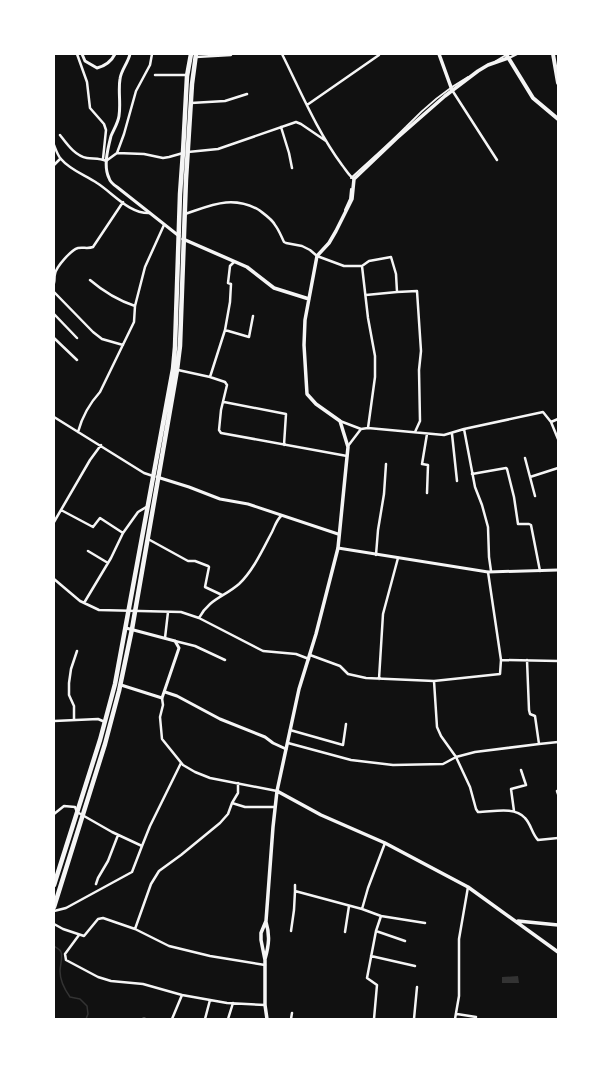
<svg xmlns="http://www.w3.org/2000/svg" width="612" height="1073" font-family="Helvetica,sans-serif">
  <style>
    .water { fill: #333 }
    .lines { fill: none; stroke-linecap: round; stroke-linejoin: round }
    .stream { stroke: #333; stroke-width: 1.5 }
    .pedestrian { stroke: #f5f5f5; stroke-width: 2 }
    .minor { stroke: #f5f5f5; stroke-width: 2.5 }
    .tertiary { stroke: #f5f5f5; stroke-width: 3 }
    .secondary { stroke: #f5f5f5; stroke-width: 3.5 }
    .primary { stroke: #f5f5f5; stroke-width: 4 }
    .trunk { stroke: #f5f5f5; stroke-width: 4.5 }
  </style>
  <rect width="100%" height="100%" fill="#111"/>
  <path class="water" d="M518,976L519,983H502V977Z"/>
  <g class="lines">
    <path class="stream" d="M54,946C56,948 60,949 61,952C63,957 60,966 60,971C60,981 65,990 70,997L80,999L87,1006L88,1014L86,1019"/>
    <path class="pedestrian" d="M496,61L506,55
      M351,178C370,161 388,145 406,127C424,108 445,90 468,77
      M345,210L350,199L351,189"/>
    <path class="minor" d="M77,54L87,82L90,108L104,124L106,130L103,159
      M282,54C301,92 317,131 342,165C346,170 349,176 354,179
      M196,57L231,55
      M509,58L517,54
      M155,75H187
      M452,90L497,160
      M191,103L225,101L247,94
      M307,105L379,55V54
      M281,127L289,153L292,168
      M60,135C67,144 75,156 87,158C93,159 100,158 106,161L117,153L124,134L136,91L150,65L152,54
      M54,145C56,150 58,156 61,159C70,170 85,175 97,183C113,193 129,214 150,213
      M188,152L218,149L296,122L301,124L326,141
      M117,153L144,154L163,158L169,157L183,153
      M54,165L60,159
      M185,214C212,205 232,195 259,210C264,214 272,219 275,225C279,230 281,236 284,242L286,243L302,246L310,250L317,256L344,266H362
      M90,280C104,292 117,300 135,306
      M54,283C55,280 54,277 55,274C56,267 71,250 78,248C83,247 88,249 93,247L123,202
      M54,292L93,332L102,339L123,345
      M366,295L397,292
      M54,314L77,338
      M225,330L230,302L231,284L228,283L230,266L234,262
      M54,338L77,360
      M178,370L210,377L225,330L249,337L253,316
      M210,377L225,382L227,385L221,410L219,430L221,433L347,456
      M224,402L286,414L284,445
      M54,417L144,473L153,476
      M340,421L361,429
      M551,422L558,439
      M368,428L375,377V356L368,318L362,266L369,261L391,257L396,274L397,292L417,291L421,351L419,370L420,421L415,432
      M464,429L475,487L482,505L488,527L489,557L491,571
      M78,432C82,417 90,403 100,392L134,322L135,306L145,267L164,225
      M427,434L422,464L428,465L427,493
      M452,434L457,481
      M348,446L361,429L368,428L444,435L464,429L543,412L551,422L558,419
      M525,458L530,477L558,468
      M472,474L506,468L507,469L514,497L518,524H529L531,525L540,571
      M530,477L535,496
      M61,510L93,527L100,518L123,533L138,512L148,506
      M54,522L90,460L101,445
      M148,539L188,561H195L208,566L209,567L205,587L222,595
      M88,551L108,563
      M376,555L378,530L384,494L386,464
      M54,579L80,601L99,610L181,612L199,618L263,651L296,654L309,659
      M84,603L111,558L123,533
      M199,618C209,599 224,597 239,584C253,571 263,549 272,532C275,526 276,521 281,516
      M165,638L168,612
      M175,641L195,646L225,660
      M310,655L340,666L348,674L366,678L434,681L500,674L501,660L488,572
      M501,660L558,661
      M527,660L529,710L530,714L535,716L539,744
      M379,679L383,614L398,558
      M434,681L437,727L441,736L456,757L470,787L476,809L478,812C493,812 514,806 525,818C531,824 532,834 538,840L558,838
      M162,698L163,705L160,717L162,739L183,765L195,772L210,778L277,791
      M74,720V706L69,695V683L71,669L77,651
      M54,721L98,719L105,722
      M290,730L343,745L346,724
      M288,743L351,760L393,765L443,764L456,757L475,752L539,744L558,742
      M557,791L558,794
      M232,803L238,793V783
      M514,811L511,789L526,785L521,770
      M54,814L64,806L75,807L77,812L112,832L142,846L132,872L66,908L54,911
      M142,846L150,826L181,763
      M96,884L98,878L108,861L118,835
      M295,885V891L362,909L381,916L376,931
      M362,909L368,888L385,843
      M381,916L425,923
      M54,924L63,929L84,936L98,919L103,918L135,929L169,946L210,956L265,965
      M135,929L151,884L159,871L181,855L220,823L228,814L232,803L245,807H275
      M291,931L294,910L295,891
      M345,932L349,906
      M79,935L65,954L66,960L98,977L111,981L143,984L182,995
      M371,956L415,966
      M457,1014L476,1017
      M143,1019H145
      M172,1019L182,995L227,1003L265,1005
      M205,1019L210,1000
      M228,1019L233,1003
      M291,1019L292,1013
      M374,1019L377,985L367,978L376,931L405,941
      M414,1019L417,987
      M455,1019L459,996V939L468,887"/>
    <path class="tertiary" d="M82,54L85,61L97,68C105,66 111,62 115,54
      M130,54C128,63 121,70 120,79C118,90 121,104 119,116C118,123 114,129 111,136C108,148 103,166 109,178C110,182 114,185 117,187L179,236
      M157,477L189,487L220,499L248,504L338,534
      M338,548L488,572L558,570
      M121,685L162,698L179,648L175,641L126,628
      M165,692L177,696L220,719L265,737L273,743L286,749"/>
    <path class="secondary" d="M439,54L452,90
      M183,239L247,267L274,288L309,299
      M277,791L321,815L385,843L468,887L558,952
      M518,921L558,925
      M265,959C269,945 270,935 266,922
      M267,1019L265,1005V960L261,940V933L266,921L273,827L277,791L299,689L316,634L338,548L348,447L340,421L316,404L307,394L304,345L305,320L317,256L329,243L336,231L352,199L354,179L397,138L445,96L478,71L488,65L508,58"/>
    <path class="primary" d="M506,54L533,98L558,119
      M553,54L558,83"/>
    <path class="trunk" d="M54,885L100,740L115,684L173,369L175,347L180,194L183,152L187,76L191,54
      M54,907L105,744L119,691L132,629L177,370L180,346L186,179L192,84L196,54"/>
  </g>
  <rect width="612" height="1073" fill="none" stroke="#ffffff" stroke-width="110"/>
</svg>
